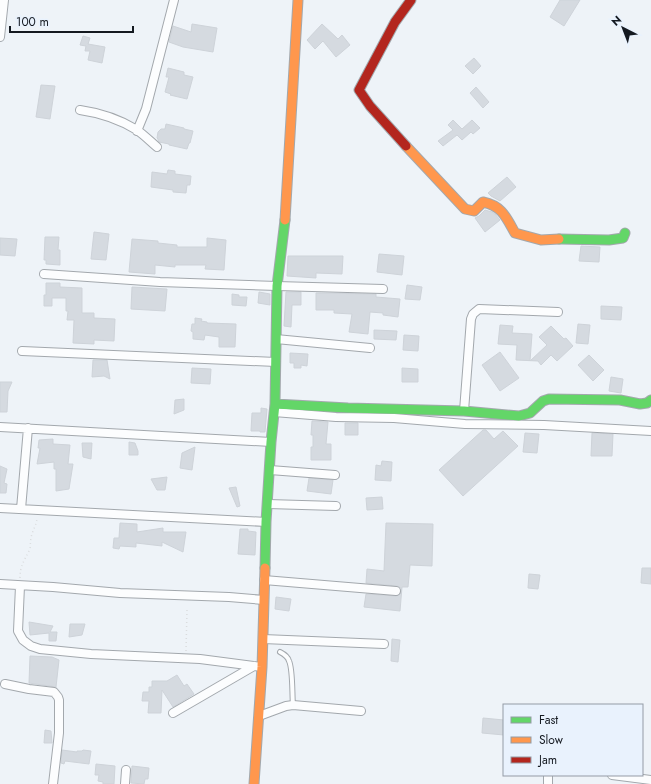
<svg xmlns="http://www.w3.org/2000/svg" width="651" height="784" font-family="Jost,sans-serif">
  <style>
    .building { fill: #d5dae0; stroke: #ced3d9 }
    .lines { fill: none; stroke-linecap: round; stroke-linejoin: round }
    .lane-casing { stroke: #a3a8ad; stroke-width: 6 }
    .street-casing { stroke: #a3a8ad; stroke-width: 10 }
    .fast-casing { stroke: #a3a8ad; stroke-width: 11 }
    .slow-casing { stroke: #a3a8ad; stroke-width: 11 }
    .jam-casing { stroke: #a3a8ad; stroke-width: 11 }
    .path { stroke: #dadcde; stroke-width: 1.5; stroke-dasharray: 1 3; stroke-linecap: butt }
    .lane { stroke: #fcfdfe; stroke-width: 4 }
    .street { stroke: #fcfdfe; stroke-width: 8 }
    .fast { stroke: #63d668; stroke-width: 9 }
    .slow { stroke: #ff974d; stroke-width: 9 }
    .jam { stroke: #b3261e; stroke-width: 9 }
  </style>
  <rect width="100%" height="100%" fill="#eef3f8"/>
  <path class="building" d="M560,0H580L564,26L550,17Z
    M192,24L217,28L213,52L183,47L169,42L173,26L191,32Z
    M322,24L338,39L342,35L350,45L336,57L323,41L315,49L307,40Z
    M83,36L90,38L88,44L105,47L102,63L88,60L90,51H85L86,46L80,45Z
    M474,58L481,66L473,74L465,66Z
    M168,68L184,72V75L193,77L187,99L170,95L171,94L165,92L169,77H166Z
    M41,85L55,86L50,119L36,117Z
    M476,87L489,102L483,108L470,93Z
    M453,120L462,129L472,120L480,128L473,134L471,132L462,140L457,135L443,146L438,141L453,130L448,125Z
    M166,124L184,128V129L193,131L190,143H189L187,149L169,145V144L159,142L158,140V139L157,138L158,132L161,129H165Z
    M168,170L175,171V174L191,176L190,185H187L186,193L173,192V190L151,187L152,172L167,174Z
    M507,177L516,187L500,201L491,196L488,193Z
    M485,210L492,212L495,214L500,220L485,232L475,218L479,216Z
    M94,232L109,234L106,260L91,259Z
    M45,237H59L58,250H60V265L46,264V260H44Z
    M0,238L17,239L15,256L0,255Z
    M207,238L226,240L224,270L205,269L206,265H175V267L155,265V274L129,272L132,239L158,241V243L177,245V247H207Z
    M581,246L600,247L599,262L579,261Z
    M379,254L404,256L402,275L377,272Z
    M288,256H343L342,274L316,273V278L287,276Z
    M46,283H60V287L82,288V313H94V318L115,319L114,341L94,340V344L73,343L74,320H67L68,311H66V298H52V306H44V295H46Z
    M407,285L422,287L420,300L405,299Z
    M132,287L167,289L165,311L131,309Z
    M259,292L270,294V305L258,303Z
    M286,292H301V305H292L291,327L284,326Z
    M316,293L376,294V297L400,299L398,317L383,315V313L370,312L368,334L349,332L352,314L334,313V310H316Z
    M232,294L239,295V297H247L246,306L232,305Z
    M601,306L622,307L621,320L601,319Z
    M195,318L202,319L201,321L207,322V323L236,324L235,347H219V337L205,335L204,340L193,339V332L191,331L192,324H195Z
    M578,324L590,325L588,344L576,343Z
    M500,325L513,326L512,333L532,334L530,361L547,345L539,337L551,326L564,339L566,338L573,346L557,361L551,355L541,365L538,361L516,360L517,345L498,344Z
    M374,330L397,331L396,340L374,339Z
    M404,335L419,336L418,351L403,350Z
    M500,352L519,378L500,391L482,365Z
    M290,353L308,354L307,366L301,365V368H294V363H290Z
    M589,355L604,370L593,381L578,365Z
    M93,360H107L110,379L104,376L92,377Z
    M192,368L211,369L210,384L191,383Z
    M402,368L418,369V382H402Z
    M611,377L623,379L621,393L609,391Z
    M0,382H12L8,391L7,412H0Z
    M184,399V410L174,414L175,400Z
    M261,408L267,409L265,432H260V431H251L252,413H261Z
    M312,421L328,422L326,444H331V460H311V447H313V435H311Z
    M345,423H358V435H345Z
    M483,430H486L494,439L503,431L518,446L463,496L439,470Z
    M525,433L539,434L537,453L523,452Z
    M592,433L613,434L612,456H591Z
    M53,439V444L70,445L68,464H73L69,489L56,491V469H54V462L37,464L40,448H38L39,440Z
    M129,442L135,443L138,451V455H129Z
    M82,443H92L91,459L83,457Z
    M195,447L192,470L180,468L182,453Z
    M382,461L392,462L391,481L375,480L376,465L381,466Z
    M0,466L7,469L4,483L7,484L6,493H0Z
    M167,477L165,490H157L151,479Z
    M309,478L333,480L331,494L307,491Z
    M236,487L240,506L237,507L229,488Z
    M382,497L383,509L367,510L366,498Z
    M120,523L137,524V532L163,528V532H186L183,552L162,542V546L136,543V547L120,546L119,549L113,548L114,538H119Z
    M386,523L433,524L432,566L410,565L408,587H402L400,611L364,607L366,594L396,596L400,594L401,592V588L397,586L366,583L367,569L384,571Z
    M240,529H248V531L256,532L255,555L238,554Z
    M642,568H651V584L641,583Z
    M529,574L540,575L538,589L528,588Z
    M276,597L291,599L289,611L275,609Z
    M29,622L53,626L50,632H57L56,641H49V633L30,635Z
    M70,624H85L82,635L69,637Z
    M392,639L400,640L398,662L391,661Z
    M30,656L52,657L59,660L56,687L29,683Z
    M177,675L184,686L187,684L194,694L173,707L162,690L161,713H148L149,701H142L143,692H149V687H152V681H167Z
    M483,718L504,720V735L482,733Z
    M45,730L51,731L52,743H44Z
    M62,750L77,752V751H82L83,750L91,751L89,764L65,761L64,764L61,763Z
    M96,764L115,766L114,784H103V782L98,781L99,775H95Z
    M132,766L149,768L148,779H145L144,784L131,783Z"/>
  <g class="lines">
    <g class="lane-casing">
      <path id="lane" d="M280,652C284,654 288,657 289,661C293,669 292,695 293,705"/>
    </g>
    <g class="street-casing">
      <path id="street" d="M0,37L4,0
        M80,110C101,113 119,119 137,130C144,135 150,141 157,147
        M137,131L146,109L174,0
        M44,274L160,282L277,286L383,289
        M276,339L370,348
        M22,351L276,362
        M464,411L471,319L473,314L479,309L558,312
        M274,412L336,417L394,418L465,424L544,425L651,431
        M0,427L271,442
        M270,470L335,475
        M268,504L336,506
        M0,508L266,522
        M21,509L28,428
        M264,580L396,591
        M0,584L53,587L120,593L229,597L264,600
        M20,586L18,631L23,640L31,646L40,649L91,654L200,659L262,667
        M263,639L384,644
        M5,684L29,689L54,692L58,697L59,700V733L53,784
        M173,713L254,666
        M259,716L286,706L293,705L361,711
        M612,775L651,780
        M125,784L126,770
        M548,784V775"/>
    </g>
    <g class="fast-casing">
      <path id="fast" d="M559,239L609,240L623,238L625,233
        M275,404L348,408L464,411L519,416L530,413L543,401L549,399L620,400L640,404L647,403L651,400
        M265,568L266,522L271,442L275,404L277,286L285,220"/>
    </g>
    <g class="slow-casing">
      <path id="slow" d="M406,146L465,209L474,211L483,202C502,206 506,217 515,233L541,240L559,239
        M285,220L298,0
        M254,784L262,667L265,568"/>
    </g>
    <g class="jam-casing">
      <path id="jam" d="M406,146L370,106L359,90L395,22L411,0"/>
    </g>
    <path class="path" d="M20,578C20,566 24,561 29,551C31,547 30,543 31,538C32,531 37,525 37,517
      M186,651L187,610"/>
    <use href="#lane" class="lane"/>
    <use href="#street" class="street"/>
    <use href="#fast" class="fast"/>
    <use href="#slow" class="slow"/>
    <use href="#jam" class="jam"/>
  </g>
  <rect x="503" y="704" width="140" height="72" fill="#e9f2fd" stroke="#949ba5"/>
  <rect x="511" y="717" width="20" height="6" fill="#63d668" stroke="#949ba5"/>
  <text x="539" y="724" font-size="12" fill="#141920">Fast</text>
  <rect x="511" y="737" width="20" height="6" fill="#ff974d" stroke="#949ba5"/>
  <text x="539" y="744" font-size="12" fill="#141920">Slow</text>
  <rect x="511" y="757" width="20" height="6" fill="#b3261e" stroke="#949ba5"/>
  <text x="539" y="764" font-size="12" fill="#141920">Jam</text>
  <g transform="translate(623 28) rotate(318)" stroke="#e9f2fd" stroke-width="3" paint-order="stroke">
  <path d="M0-3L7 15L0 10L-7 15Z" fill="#141920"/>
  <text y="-6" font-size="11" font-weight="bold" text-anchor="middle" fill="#141920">N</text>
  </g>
  <path d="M10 26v6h123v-6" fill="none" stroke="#141920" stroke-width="2"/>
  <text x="16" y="26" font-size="12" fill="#141920" stroke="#e9f2fd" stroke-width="3" paint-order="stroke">100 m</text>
</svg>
